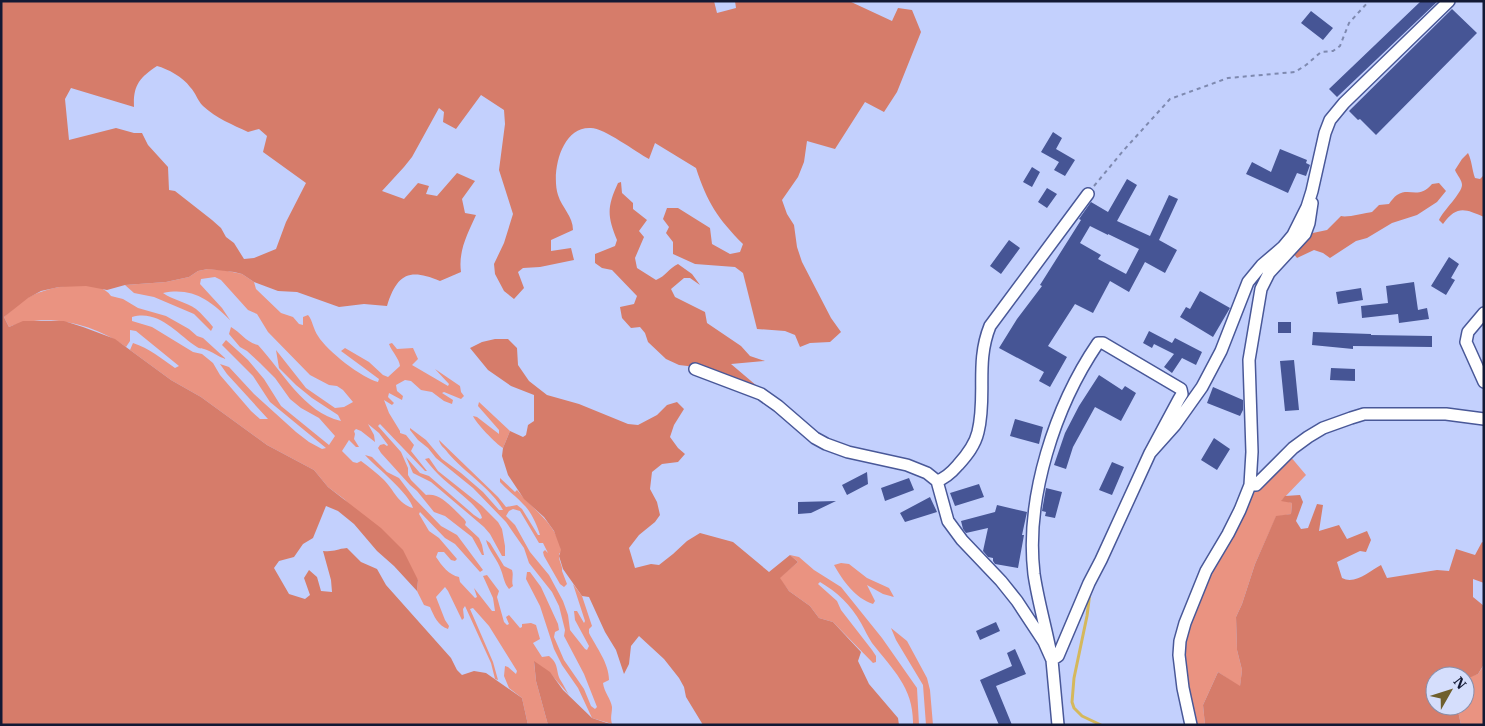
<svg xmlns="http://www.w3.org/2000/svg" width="1485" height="726" font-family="'IBM Plex Serif',serif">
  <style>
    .green { fill: #ea9381 }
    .forest { fill: #d67c6a; fill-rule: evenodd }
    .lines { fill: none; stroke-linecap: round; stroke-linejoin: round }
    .stream { stroke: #d5b85c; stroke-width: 3 }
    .building { fill: #465595; fill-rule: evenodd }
    .street-casing { stroke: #495898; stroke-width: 14 }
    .path { stroke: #7e89af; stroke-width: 2; stroke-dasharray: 4 4; stroke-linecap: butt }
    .street { stroke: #fff; stroke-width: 11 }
  </style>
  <rect width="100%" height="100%" fill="#c3d0fd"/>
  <path class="green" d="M208,269L223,270L242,274L254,282L256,289L281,313L293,317L299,324L303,325V317L308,315C313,321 313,329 318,336C327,351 362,378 378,382L379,379L341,351L345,348L369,362L383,375L388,377L400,366C399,358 392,352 389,344L392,343L397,349L413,348L418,359L412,365L448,386L449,384L435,369L460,386L461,392L464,396L461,399L444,392L442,393L453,400L452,404L444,401L432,392L421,390L411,381L405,380L396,385L397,391L403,396L402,400L389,393L388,397L394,403L392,405L384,400L389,413L400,431V433L406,435L414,445L411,451L427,471H425L380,424L378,426L401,452L408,468V475L411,480L426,495C441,492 454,510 464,519L466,522L465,525L479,538L482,545L484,555H482L472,537L445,516L434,512L417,491L410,485L381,453L378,448L380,445L384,444L387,446L388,445L379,433L368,424L374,435L375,442L361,431L356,429L354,431L355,434L354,439L359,447H356L349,440L342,451L353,462L357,463L361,461C369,467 377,473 384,480C394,490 398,504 413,508C410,494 376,467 365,455L372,457L387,472L399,478L414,498L441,526L457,535L483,570L480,572L455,544L445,538L420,512L419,514L429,531L439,538L457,559L455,561L451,560L444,552H438L436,557C442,566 449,575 459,577L460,582L475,598L477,597L474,588L492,611H495L493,598L483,576L487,575L499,591L497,597L504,622L507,625L509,624L506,617L509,615L520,628L522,627V624L531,623L536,625L540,639L533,643L542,657L549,656C560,665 555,671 561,681C564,686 566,690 569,695L550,673L534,662L536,681L548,725H528L522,698L509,688L504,676L505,666L508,667L516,674L517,671L489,626L473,608L470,609L493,662L498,680L495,679L491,663L465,606L463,609L464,618L462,620L448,591L445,587L436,597L445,620L449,626L448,629C438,626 434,616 430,607L424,605L417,591L418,580L344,499L328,487L314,470L267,445L201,397L171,380L130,350L133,343C149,348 162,359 175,368L179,366L136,331L130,330V341L126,347C94,324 47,312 9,327L4,317C12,310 20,302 29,297C48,287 97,276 111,296L123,299L138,308L166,316L189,329L197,336L203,338L226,359C218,357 212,351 204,349C199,347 202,350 197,347C177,334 159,309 132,317V321L152,327L193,352L202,354L213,363L220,375L251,411L260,419H268L227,374L220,364L229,367L254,394L296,432L309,442L322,449L326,448L270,402L253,376L222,345L226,340L248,360L264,379L281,406L329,445L335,436L319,418L301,408L290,399L275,378L260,363L247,351L240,347L229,334L231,327C241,333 246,342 258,345C283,372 303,412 341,421L338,415L312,398L296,385L279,368L276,350L306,388L335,408L344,407L353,402L343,390L337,386L329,385L310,375L268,332L257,314L248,310L221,280L215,277L201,279L200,284L222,308L230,320C210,300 192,287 163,293C173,300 186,302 196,309C202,314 208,321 213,327L211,331L194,314L154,297L134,293L125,285L166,282L189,277L198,271Z
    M479,402L510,431L503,448C496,444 476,423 473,416L477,417L499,434V430L478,406Z
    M410,428L426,440L442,459L461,473L483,492L499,510H503C492,489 464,472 448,453C445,448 440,446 439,440L498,497L506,507L517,505L522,509L538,535H540C537,525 531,511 523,504C516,496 507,490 500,482V478L515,492L517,490C532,509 556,523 561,549C562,555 559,550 559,556C559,562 563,566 562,571L567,584L564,587L560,584L544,556L543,552L545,550L548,553L543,543H539L520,511L513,509L509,511L506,516L515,525L530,552L549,575L563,601L568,615L570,630L585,649L587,650L589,646L575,620L574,611H577L584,623L585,621L573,584L582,596L592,626L589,629V633C596,647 609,663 609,680L603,683C604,692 611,699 612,707C612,714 610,717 612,724L592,718L578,688L562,665L554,649L540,606L526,579L527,572H530L541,587L558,624L559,630L555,632L554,637L564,660L584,689L591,706L595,709L597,707L584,674L564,636L565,630L559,606L552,592L529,563L524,548L506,522L473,488L436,458L428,448L418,440L410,430Z
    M1290,456L1306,475L1282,500L1292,503L1291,514L1276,517L1255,564L1242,604L1236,617L1237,650L1242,670L1240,687L1218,672L1203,705L1205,725H1194L1185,687L1184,637L1208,572L1255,491Z
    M406,457L420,473L429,476L474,515L480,519L482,518C480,506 447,484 438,474C433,469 429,464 425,459L429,458L438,471L482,506L498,522L502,529L505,546V556H502L490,534L484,527L431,482L413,473Z
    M486,540L490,543L504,566L512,570C514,576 511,580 513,586L509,589C504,583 504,578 501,570C498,560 488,550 486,540Z
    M790,555L799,557L814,570L841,587L882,638L917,688L919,725H913C914,688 893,670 872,643C868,637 865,630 861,623C851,605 837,592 820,582L818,584L837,601L841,610L872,650L876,656V662L873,663L833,622L819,618L810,606L789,591L779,578L798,562Z
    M841,563L849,564L867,578L889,588L894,597L883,594L867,585L875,601L873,604C855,598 843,581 834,565Z
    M891,628L907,641L927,678L930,690L933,725H926L923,685L896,640Z
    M1484,665V725H1461L1458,711L1455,706H1465V678L1478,674Z"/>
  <path class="forest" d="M1,1H714L717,13L736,8L735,1H849L892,21L898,8L912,10L921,32L897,92L884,112L865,102L835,149L807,141L804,162L798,177L782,200L787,214L794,225L797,247L802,262L831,318L841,332L830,342L810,343L800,347L795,335L785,331L757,329L743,273L735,267L695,264L673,254V242L666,233L669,227L663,219L667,208H678L710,228L712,244L730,254L740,252L743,244C718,219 707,202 696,168L655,143L649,159C636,152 604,128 591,128C561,126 551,173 558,195C562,208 573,216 573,230L551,240V251L571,248L574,260L540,267L523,268L518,272L524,288L514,299L504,291L495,274L494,264L504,243L513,214L499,170L505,124L504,110L481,95L456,129L443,122L444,112L439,108L412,157L404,167L382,191L404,199L418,183L429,186L426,194L437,196L457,173L475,181L462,199L465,213L476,215C468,233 458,251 461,272L440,281C409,268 397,274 387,306L364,304L339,307L297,292L278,291L254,282L242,274L234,272L208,269L198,271L189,277L166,282L125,285L107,290L86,286L59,287L41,291L28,298L4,317L9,327L23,321H64L83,327L115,339L171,380L201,397L267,445L314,470L328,487L381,528L403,550L418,580L417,591L394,566L377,551L354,524L338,511L326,506L313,538L303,544L294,557L279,561L274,568L289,594L305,599L310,595L304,578L309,570L317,577L321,591L332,592L331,580L323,551C335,552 336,549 347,548L361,562L377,569L386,585L451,658L457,670L462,675L474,671L486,673L522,698L528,725H1ZM157,66C168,69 183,77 190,87C196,93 197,100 203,106C216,118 233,125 248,132L259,129L267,136L263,152L306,183L286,222L276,249L254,258L244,259L234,243L226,237L221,228L212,220L175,191L169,190L168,167L148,145L142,133H134L116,128L69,140L65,99L71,88L134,107C133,86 139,78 157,66Z
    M1468,153C1472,161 1472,170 1475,178L1480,179L1484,175V217C1465,209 1457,205 1443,224L1439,220C1443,211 1462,193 1462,185C1462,180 1457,175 1455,170L1462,159Z
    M621,182L622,193L633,203V209L647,220L639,231L644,237L635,258L637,268L656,280C666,276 669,268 678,264L692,274L700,285L690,278H684L671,289L675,297L705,312L707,323L741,346L750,356L765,361L731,364L771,398L696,367L679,365L666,359L648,342L645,333L640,327L631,328L622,318L620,307L634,304L637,296L612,270L602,268L595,263V254L615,246L617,240C607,216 607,207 618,183Z
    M1439,183L1446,191L1437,202L1417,215L1392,223L1367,238L1356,241L1330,258L1323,253L1314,250L1297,258L1293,253L1308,234L1327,230L1341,216C1346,218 1365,213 1372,212L1379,205L1389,204C1391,201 1394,197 1397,195C1410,187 1418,200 1432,184Z
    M495,339H508L517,348L518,365L529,381L547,395L579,404L628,424L638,425L657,415L667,405L677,402L684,409L674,425L670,437L678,448L685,454L678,462L662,464L652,472L650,489L657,502L660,515L655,522L639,535L629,548L635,568L651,564L659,565L673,554L687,541L700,533L733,542L769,572L790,555L798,562L780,578L789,591L810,606L819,618L833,622L861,652L858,661L869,684L898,718L899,725H703L686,697L684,687L679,678L664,659L639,636L631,646L629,664L624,674L616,650L605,632L589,597L582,596L563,569L559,556L561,550L554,531L544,517L524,499L508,475L502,456L503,448L510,431L523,437L526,435L528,425L534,421V395L511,386L488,370L470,348L482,342Z
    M1300,495L1303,502L1296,521L1301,529L1308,528L1317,504L1323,505L1319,531L1339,525L1347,539L1367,531L1371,540L1366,552L1360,551L1337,562L1342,578C1355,585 1370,571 1381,565L1387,578L1437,570L1449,571L1456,549L1475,555L1482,542L1484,543V583L1473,579V597L1484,606L1483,666L1478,674L1471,677L1435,676V706H1455L1458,711L1461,725H1205L1203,705L1218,672L1240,686L1242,670L1237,650L1236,617L1242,604L1255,564L1276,516L1291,514L1292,503L1281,501L1285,496Z
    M534,661L550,672L563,690L592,718L613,725H548L536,681Z"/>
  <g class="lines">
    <path class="stream" d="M1090,592L1087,616L1074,678L1072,702L1074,708L1082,716L1101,725"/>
  </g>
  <path class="building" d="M1421,1H1438L1337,97L1329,89Z
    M1452,9L1477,33L1376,135L1360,119L1358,120L1349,111Z
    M1311,11L1333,28L1323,40L1301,23Z
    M1053,132L1062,138L1056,149L1075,160L1065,176L1054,170L1059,162L1041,152Z
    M1280,149L1307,160L1306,163L1310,165L1306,176L1297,173L1288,193L1246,174L1252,162L1271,172Z
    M1032,167L1040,172L1032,187L1023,182Z
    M1127,179L1137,185L1117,221L1150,236L1169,195L1178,199L1159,240L1177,250L1165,273L1145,262L1129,292L1110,281L1093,313L1075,304L1048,346L1067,357L1050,387L1039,381L1044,372L999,348L1017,319L1042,286L1040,285L1081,220L1079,219L1091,202L1108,212ZM1090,226L1108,235V234L1139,249L1126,274L1098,259L1101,255L1080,243Z
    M1047,188L1057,194L1047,208L1038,202Z
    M1009,240L1020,248L1001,274L990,266Z
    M1449,257L1459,264L1451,278L1455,280L1446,295L1431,286Z
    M1414,282L1418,310L1427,308L1429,319L1399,323L1398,314L1362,318L1361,306L1388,303L1386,286Z
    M1361,288L1363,300L1338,304L1336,292Z
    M1200,291L1230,308L1213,337L1180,317L1186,307L1190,309Z
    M1278,322H1291V333H1278Z
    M1149,331L1172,343L1175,338L1202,352L1196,365L1182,358L1172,373L1164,367L1174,354L1154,344L1152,348L1143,343Z
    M1313,332L1371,334V335L1432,336V347L1353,346V349L1312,345Z
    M1294,360L1299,410L1285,411L1280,361Z
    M1331,368L1355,369V381L1330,380Z
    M1099,375L1122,390L1125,386L1136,393L1121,421L1095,407L1073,447L1066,469L1054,465L1065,433L1079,406Z
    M1213,387L1243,400V410L1240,416L1207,403Z
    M1015,419L1043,427L1039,444L1010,436Z
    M1214,438L1230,449L1217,470L1201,460Z
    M1112,462L1124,467L1112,495L1099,490Z
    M867,472L868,484L847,495L842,485Z
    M909,478L914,490L885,501L881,488Z
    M979,484L984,497L955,506L950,493Z
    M1046,488L1062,492L1055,518L1045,516L1046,512L1042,511Z
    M930,497L937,512L905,522L900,513Z
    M836,501L811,513L798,514V502Z
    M997,505L1027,512L1022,535H1024L1018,568L995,564L993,561V558L988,557L983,551L988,528L966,533L963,529L961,521L995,512Z
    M996,622L1000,631L980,640L976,631Z
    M1015,649L1026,674L996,686L1012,725H999L980,680L1012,666L1007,653Z"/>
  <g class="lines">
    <g class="street-casing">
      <path id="street" d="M1484,313L1468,332L1466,342L1484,382
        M695,369L761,394L778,406L815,438L826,444L848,452L907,465L927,473L937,481L948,521L962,540L1001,581L1017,601L1044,642L1052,660L1058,725
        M1150,453L1179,399L1182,394L1181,389L1103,343H1098C1055,406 1025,498 1034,574C1038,602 1047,631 1052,660L1058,656L1089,583L1101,560L1150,453L1175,425L1202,387L1221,351L1248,282L1262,265L1283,247L1293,235L1307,207L1312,191L1325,133L1330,120L1344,103L1449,1
        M937,481C946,478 952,472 958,465C967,455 975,445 978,432C987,396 975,363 990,326L1088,194
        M1250,485H1256L1293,448L1308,437L1323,428L1351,418L1364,414H1446L1484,419
        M1191,725L1183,688L1179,655L1180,641L1185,623L1206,571L1228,534L1240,510L1250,485L1252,452L1249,360L1261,289L1269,273L1305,234L1309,223L1312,203"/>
    </g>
    <path class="path" d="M1094,186L1123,151L1170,99L1228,78L1295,72L1306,65L1321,52L1333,51L1340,46L1349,23L1369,1"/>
    <use href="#street" class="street"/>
  </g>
  <rect width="1485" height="726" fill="none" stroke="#131934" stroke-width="5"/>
  <g transform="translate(1450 691) rotate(51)"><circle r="24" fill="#d5defc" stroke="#878fac"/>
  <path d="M0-4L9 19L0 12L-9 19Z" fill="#6f5f2d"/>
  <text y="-8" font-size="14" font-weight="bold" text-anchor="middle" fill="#131934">N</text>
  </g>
</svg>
